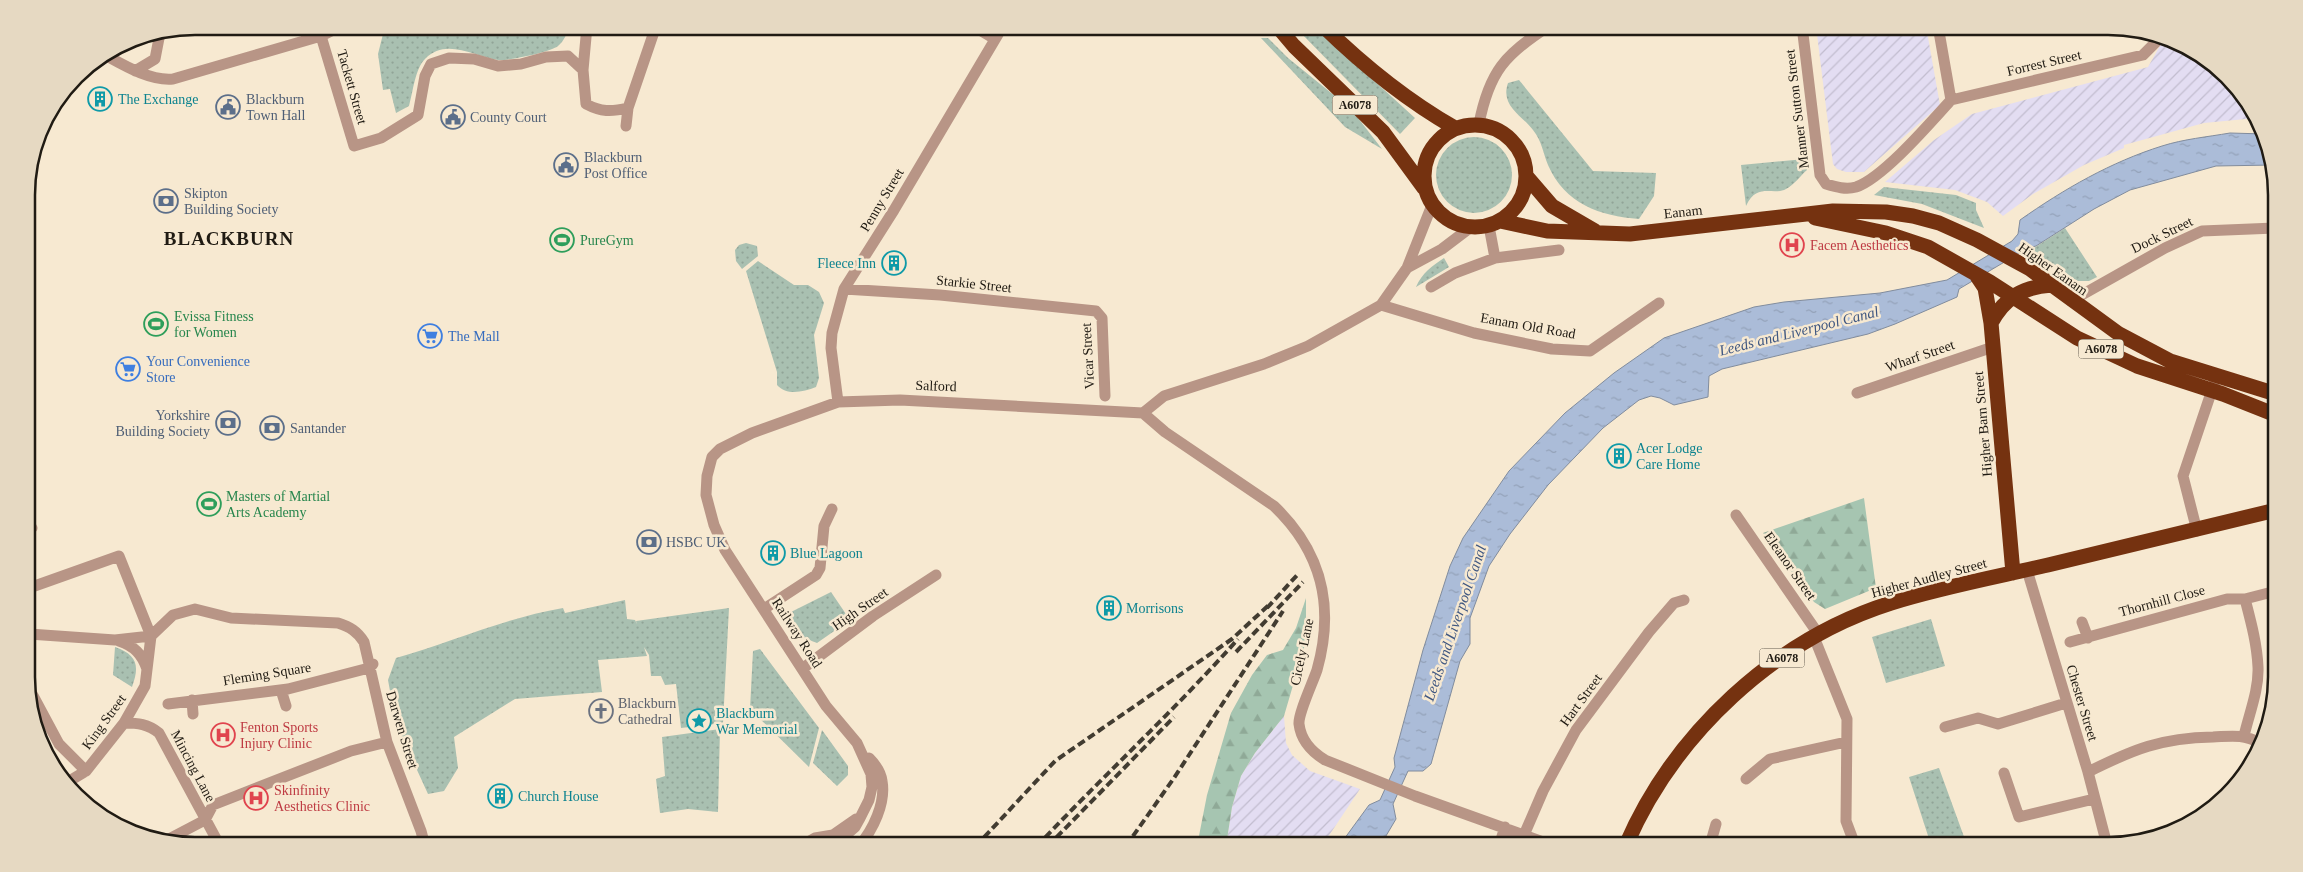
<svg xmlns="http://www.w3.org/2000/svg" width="2303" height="872" font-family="Georgia,serif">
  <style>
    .industrial { fill: url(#industrial-furrows) }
    .grass { fill: url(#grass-dots) }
    .forest { fill: url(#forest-firs) }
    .water { fill: url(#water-ripples); stroke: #818c9d }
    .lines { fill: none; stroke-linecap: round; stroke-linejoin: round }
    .street { stroke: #b89586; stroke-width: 11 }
    .highway { stroke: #753210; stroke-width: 15 }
    .rail { stroke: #423c31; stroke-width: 4; stroke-dasharray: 8 4; stroke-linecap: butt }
    .labels { text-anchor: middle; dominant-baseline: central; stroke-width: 5; stroke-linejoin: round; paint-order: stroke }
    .shield { fill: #f7e9d1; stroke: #60594c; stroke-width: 1 }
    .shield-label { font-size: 12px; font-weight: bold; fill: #201b13 }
    .street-label { font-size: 14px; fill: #201b13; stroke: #f7e9d1 }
    .culture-label { font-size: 14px; fill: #0d838f; stroke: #f7e9d1; text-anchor: start }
    .service-label { font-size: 14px; fill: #4e5e75; stroke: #f7e9d1; text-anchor: start }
    .leisure-label { font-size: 14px; fill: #27864d; stroke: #f7e9d1; text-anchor: start }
    .health-label { font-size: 14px; fill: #be3a42; stroke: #f7e9d1; text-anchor: start }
    .shop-label { font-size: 14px; fill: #366cbe; stroke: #f7e9d1; text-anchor: start }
    .worship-label { font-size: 14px; fill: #5b616d; stroke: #f7e9d1; text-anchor: start }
    .water-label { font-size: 15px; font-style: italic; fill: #3f5781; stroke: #f7e9d1 }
    .district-label { font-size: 19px; font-weight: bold; letter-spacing: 1px; fill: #201b13; stroke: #f7e9d1 }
    .rim { fill: none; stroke: #201b13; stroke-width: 2.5 }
  </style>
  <defs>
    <pattern id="industrial-furrows" width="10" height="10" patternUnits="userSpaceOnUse" patternTransform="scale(1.25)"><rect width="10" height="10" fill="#e3ddf2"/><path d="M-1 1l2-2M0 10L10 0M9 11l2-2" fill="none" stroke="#c2bdcf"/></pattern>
    <pattern id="grass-dots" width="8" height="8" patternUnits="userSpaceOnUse" patternTransform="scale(1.25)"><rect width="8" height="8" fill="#a9c0b1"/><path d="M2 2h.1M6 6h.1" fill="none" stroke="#91a497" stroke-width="1.8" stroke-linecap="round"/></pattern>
    <pattern id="forest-firs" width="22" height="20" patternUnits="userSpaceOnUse" patternTransform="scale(1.25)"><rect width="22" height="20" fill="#a6c5b1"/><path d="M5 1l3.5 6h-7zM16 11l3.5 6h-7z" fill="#8fa997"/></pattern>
    <pattern id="water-ripples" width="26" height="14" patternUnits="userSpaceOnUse" patternTransform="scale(1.25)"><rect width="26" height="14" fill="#abbcd8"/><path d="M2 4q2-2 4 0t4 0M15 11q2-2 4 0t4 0" fill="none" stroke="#93a1b8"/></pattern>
  </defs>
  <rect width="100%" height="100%" fill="#f7e9d1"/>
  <path class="industrial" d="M1816,26H1926L1940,105L1864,172H1846L1837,169L1833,164Z
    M2165,37L2235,84L2256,118L2204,123L2124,145V148L2084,165L2033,194L2003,216L1987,202L1955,190L1885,182L1934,140L1972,114L2148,67Z
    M1284,716L1286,743L1292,755L1310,771L1360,789L1322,846H1226L1232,807L1241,776L1255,753Z"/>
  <path class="grass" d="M385,26H569C567,34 564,41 558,46C551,52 508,61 498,60C475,57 446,37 425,59C415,69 413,92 409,106L396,113L390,89L383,90L378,54Z
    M1294,26H1314L1415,118L1400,134Z
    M1261,38H1268L1288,58L1351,109L1382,149L1345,127Z
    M1519,80L1593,171L1656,173L1654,196L1639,219C1600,216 1565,204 1548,165C1543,153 1542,141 1533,130C1522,115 1500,106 1508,83Z
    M1436 175a38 38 0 1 1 76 0a38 38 0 1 1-76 0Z
    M1805,159L1807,170C1801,175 1794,185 1786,189C1773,196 1757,182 1746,206L1741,165Z
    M1884,187L1956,195L1976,203V210L1984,228L1922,204L1874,195Z
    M2065,228L2097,277L2089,281H2077L2031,250Z
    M746,243L757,246L758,256L742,269L736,261L735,250L739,245Z
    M1444,258L1449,267L1416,287C1422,273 1432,266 1444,258Z
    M758,261L794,285H808L819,292L824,303L814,335L819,378L816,387C803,392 787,396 777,385V372L746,271Z
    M831,592L850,620L817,643L799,636L787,614Z
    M625,600L627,619L635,620L637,624L636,621L729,608L723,723L681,728L676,684L665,685L661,676H651L649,655L644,647L647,656L598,660L602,692L515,699L454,737L458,768L444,791L428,794L396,724L388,680L396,658C452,642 505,618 563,608L565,613Z
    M1931,619L1945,666L1886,683L1872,637Z
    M115,647C137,655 140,665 132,687L113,675Z
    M760,649L819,728L809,767L750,709L753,651Z
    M720,729L718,812L688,809L660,813L656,779L665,776L662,737Z
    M822,730L848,766V775L837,786L813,763Z
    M1939,768L1967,845H1931L1909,777Z"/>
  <path class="forest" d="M1864,498L1876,588L1825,609L1814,602L1763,533Z
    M1306,598V641L1284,716L1255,753L1241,776L1232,807L1226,846H1197L1207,795L1231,713L1252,675L1267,655L1283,650L1296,628Z"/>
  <path class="water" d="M2230,133L2265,134L2273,165L2216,166L2130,190L2094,209L2036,246L2028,248L1959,289L1957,297L1895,324L1868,334L1722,369L1709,376L1708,397L1674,405L1660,398L1651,396L1639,400L1603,428L1548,485L1510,534L1489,566L1470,618V644L1460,661L1431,764L1423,771H1408L1393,804L1396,819L1380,846H1339L1369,805L1380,800L1395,767L1394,758L1423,650L1450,566L1463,538L1509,471L1565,413L1614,373L1664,338L1754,307L1784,302L1880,293L1947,280L2012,241L2018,234L2020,220C2064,189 2111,162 2162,146C2184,139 2207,137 2230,133Z"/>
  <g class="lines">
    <path class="street" d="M587,26L583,70L586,104C601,112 611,112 628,108
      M973,26L995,39
      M1802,26L1820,175L1826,184C1836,187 1846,190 1856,187C1883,178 1931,122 1951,100
      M1938,26L1951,100
      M321,36L354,146L381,138L418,115L425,76L431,64L449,58L474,59L498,66L521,64L546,57L568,56L583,70
      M105,55C125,66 150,81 173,79L321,36L341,26
      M135,71L155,59L160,33
      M1951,100L2143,55L2156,42L2155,34
      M1479,124C1489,72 1505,54 1549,26
      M626,126L628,108L656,26
      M1489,226L1495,258
      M1407,268L1442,249L1471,227
      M1431,287L1455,273L1495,258L1559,250
      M844,289L940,295L1096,311L1102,318L1105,396
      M2071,301L2165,248L2202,231L2275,228
      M1381,305L1474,333L1552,349L1590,351L1659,303
      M1857,393L1993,347
      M838,402L831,348L832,333L844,289L894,210L1003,26
      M1143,413L1165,432L1274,506C1322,552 1335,606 1317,670C1313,682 1298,714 1299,724C1301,741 1312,752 1325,760L1415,796L1554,846
      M1736,515L1819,635
      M28,529L32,528
      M2197,531L2183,476L2214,384
      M2027,570L2088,772L2107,845
      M29,588L119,556L151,636L145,686L124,723L86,771L66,783
      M764,609L816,575L820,568L824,526L832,509
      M2082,622L2088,638
      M29,634L115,640L151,636
      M151,636L173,615L195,609L231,618L338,623C350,627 357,631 364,642L387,742L421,831L425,846
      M1814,637L1847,719L1846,821L1855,845
      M119,641C134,646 142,654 147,669
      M2070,642L2227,599H2245L2276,591
      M802,669L873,616L936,575
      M29,688L59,744L86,771
      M281,690L286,706
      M192,700L193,714
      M168,704L288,689L369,668L373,664
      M124,723C138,723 148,724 159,733L220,846
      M1945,727L1978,718L1998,724L2066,703
      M2244,736C2249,714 2259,690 2258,667C2257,644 2251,622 2245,599
      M2088,772C2134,749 2161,738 2213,737C2234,736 2241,734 2261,743
      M2004,773L2019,817L2094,799
      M1746,779L1770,759L1846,742
      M1524,835L1543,791L1576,730L1649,632L1674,603L1684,600
      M165,841L205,820L213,805L351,751L387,742
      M1710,845L1716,824
      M801,846L815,838L833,835L856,819
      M833,846L855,827L860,818L869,800L872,787L871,774L857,743L826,706L725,550L714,525L706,495L707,476L712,457L720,449L752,433L838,402L900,400L1143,413L1164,396L1264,364L1308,346L1381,305L1407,268L1432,205
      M859,846C873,830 886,803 882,781C881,773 875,764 869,758
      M1499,846L1505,827"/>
    <path class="highway" d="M1277,26L1294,46L1383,132L1424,188
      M1323,26C1363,65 1406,100 1455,128
      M1424 176a51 51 0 1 1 102 0a51 51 0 1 1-102 0Z
      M1527,177L1552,206L1595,231
      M1815,218L1886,233L1928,247L1990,282L2077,338L2137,366L2223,394L2276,415
      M1500,221L1547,231L1630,234L1833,211L1886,212L1913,216L1939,223L1977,240L2030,269L2119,334L2170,361L2276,394
      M1977,276L1985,288L1991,323L2013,573
      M1991,323C2005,297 2023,287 2052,285
      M1626,845C1674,734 1774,640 1891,603C1942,587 1996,577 2048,565C2124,547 2200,529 2276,510"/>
    <path class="rail" d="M1267,608L1299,573
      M1236,652L1303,582
      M976,846L1055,761L1232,639L1271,603
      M1037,846C1103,776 1174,711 1238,639
      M1048,846L1174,717
      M1126,846L1174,778L1283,611"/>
  </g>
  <defs>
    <g id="building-ring" transform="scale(1.25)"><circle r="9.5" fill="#f7e9d1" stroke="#0f9aa8" stroke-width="1.5"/><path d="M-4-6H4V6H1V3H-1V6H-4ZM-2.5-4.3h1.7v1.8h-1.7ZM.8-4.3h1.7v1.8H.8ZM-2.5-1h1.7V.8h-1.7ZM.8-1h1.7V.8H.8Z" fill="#0f9aa8"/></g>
    <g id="civic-ring" transform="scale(1.25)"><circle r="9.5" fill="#f7e9d1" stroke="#5c6f8a" stroke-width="1.5"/><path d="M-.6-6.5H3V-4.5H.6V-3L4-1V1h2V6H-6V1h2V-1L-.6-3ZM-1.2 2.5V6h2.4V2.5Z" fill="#5c6f8a"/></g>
    <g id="bank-ring" transform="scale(1.25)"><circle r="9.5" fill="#f7e9d1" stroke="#5c6f8a" stroke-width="1.5"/><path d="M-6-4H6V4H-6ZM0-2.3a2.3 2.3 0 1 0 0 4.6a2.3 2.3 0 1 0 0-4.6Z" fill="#5c6f8a"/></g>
    <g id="stadium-ring" transform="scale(1.25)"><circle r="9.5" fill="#f7e9d1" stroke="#2e9e5b" stroke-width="1.5"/><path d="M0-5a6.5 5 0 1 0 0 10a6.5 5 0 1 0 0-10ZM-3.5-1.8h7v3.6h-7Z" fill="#2e9e5b"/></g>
    <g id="hospital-ring" transform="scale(1.25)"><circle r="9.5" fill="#f7e9d1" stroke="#e0444e" stroke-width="1.5"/><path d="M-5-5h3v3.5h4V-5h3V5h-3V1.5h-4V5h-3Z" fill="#e0444e"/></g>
    <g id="supermarket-ring" transform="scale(1.25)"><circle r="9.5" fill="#f7e9d1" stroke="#3f7fe0" stroke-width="1.5"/><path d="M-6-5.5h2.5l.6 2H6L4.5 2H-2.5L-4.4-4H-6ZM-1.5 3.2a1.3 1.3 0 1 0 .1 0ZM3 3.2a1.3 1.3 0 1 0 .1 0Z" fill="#3f7fe0"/></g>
    <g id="church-ring" transform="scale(1.25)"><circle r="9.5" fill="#f7e9d1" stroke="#6b7280" stroke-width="1.5"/><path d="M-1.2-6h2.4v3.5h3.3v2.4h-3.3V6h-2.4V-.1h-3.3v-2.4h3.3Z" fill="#6b7280"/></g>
    <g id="sight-ring" transform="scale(1.25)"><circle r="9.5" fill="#f7e9d1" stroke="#0f9aa8" stroke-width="1.5"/><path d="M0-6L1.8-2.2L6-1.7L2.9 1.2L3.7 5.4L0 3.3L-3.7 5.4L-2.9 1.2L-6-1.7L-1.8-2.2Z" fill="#0f9aa8"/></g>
  </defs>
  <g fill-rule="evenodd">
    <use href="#building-ring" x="100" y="99"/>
    <use href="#civic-ring" x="228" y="107"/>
    <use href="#civic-ring" x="453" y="117"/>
    <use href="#civic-ring" x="566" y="165"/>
    <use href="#bank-ring" x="166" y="201"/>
    <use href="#stadium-ring" x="562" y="240"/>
    <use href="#hospital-ring" x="1792" y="245"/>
    <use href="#building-ring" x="894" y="263"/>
    <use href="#stadium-ring" x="156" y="324"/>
    <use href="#supermarket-ring" x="430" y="336"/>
    <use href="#supermarket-ring" x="128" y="369"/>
    <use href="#bank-ring" x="228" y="423"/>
    <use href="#bank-ring" x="272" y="428"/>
    <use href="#building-ring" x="1619" y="456"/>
    <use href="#stadium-ring" x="209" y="504"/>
    <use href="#bank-ring" x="649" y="542"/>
    <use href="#building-ring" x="773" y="553"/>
    <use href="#building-ring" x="1109" y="608"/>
    <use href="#church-ring" x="601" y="711"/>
    <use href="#sight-ring" x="699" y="721"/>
    <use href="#hospital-ring" x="223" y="735"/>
    <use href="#building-ring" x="500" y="796"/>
    <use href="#hospital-ring" x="256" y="798"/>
  </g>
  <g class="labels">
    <g class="shield">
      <rect x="1332.5" y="95.5" width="45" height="19" rx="4"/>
      <rect x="2078.5" y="339.5" width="45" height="19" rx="4"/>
      <rect x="1759.5" y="648.5" width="45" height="19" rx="4"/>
    </g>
    <g class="shield-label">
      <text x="1355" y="105">A6078</text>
      <text x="2101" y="349">A6078</text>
      <text x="1782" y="658">A6078</text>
    </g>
    <g class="street-label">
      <text transform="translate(2044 63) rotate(-13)">Forrest Street</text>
      <text transform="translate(352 87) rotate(74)">Tackett Street</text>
      <text transform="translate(1797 109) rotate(-97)">Manner Sutton Street</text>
      <text transform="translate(882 200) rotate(-59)">Penny Street</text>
      <text transform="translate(1683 212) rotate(-6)">Eanam</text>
      <text transform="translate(2162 235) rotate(-26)">Dock Street</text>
      <text transform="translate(2053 269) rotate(35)">Higher Eanam</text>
      <text transform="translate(974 284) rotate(6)">Starkie Street</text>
      <text transform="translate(1528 326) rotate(10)">Eanam Old Road</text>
      <text transform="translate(1088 356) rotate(-93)">Vicar Street</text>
      <text transform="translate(1920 356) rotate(-19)">Wharf Street</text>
      <text transform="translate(936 386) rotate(2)">Salford</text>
      <text transform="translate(1983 424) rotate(-95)">Higher Barn Street</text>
      <text transform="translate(1790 566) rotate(55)">Eleanor Street</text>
      <text transform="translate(1929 578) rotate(-15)">Higher Audley Street</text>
      <text transform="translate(2162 601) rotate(-15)">Thornhill Close</text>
      <text transform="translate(860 609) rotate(-35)">High Street</text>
      <text transform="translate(797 633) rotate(57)">Railway Road</text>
      <text transform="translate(1302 652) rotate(-78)">Cicely Lane</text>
      <text transform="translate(267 674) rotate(-9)">Fleming Square</text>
      <text transform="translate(1581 700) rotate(-54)">Hart Street</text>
      <text transform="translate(2082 703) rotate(73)">Chester Street</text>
      <text transform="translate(104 722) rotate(-54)">King Street</text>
      <text transform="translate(402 730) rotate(73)">Darwen Street</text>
      <text transform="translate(193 766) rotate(62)">Mincing Lane</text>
    </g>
    <g class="culture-label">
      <text x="118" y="99">The Exchange</text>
      <text x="876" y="263" text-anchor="end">Fleece Inn</text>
      <text x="1636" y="448">Acer Lodge<tspan x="1636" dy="16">Care Home</tspan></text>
      <text x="790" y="553">Blue Lagoon</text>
      <text x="1126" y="608">Morrisons</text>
      <text x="716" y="713">Blackburn<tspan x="716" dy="16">War Memorial</tspan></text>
      <text x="518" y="796">Church House</text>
    </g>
    <g class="service-label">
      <text x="246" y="99">Blackburn<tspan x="246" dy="16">Town Hall</tspan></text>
      <text x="470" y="117">County Court</text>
      <text x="584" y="157">Blackburn<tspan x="584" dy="16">Post Office</tspan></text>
      <text x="184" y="193">Skipton<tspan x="184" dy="16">Building Society</tspan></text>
      <text x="210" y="415" text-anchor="end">Yorkshire<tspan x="210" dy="16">Building Society</tspan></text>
      <text x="290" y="428">Santander</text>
      <text x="666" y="542">HSBC UK</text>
    </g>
    <g class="leisure-label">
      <text x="580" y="240">PureGym</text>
      <text x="174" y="316">Evissa Fitness<tspan x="174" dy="16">for Women</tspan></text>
      <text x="226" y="496">Masters of Martial<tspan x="226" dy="16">Arts Academy</tspan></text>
    </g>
    <g class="health-label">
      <text x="1810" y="245">Facem Aesthetics</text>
      <text x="240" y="727">Fenton Sports<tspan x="240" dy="16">Injury Clinic</tspan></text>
      <text x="274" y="790">Skinfinity<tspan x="274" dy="16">Aesthetics Clinic</tspan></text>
    </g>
    <g class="shop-label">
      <text x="448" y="336">The Mall</text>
      <text x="146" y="361">Your Convenience<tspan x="146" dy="16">Store</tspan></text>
    </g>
    <g class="worship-label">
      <text x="618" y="703">Blackburn<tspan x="618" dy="16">Cathedral</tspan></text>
    </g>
    <g class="water-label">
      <text transform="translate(1799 331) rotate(-14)">Leeds and Liverpool Canal</text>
      <text transform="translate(1455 623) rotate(-71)">Leeds and Liverpool Canal</text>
    </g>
    <g class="district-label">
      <text x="229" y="238">BLACKBURN</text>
    </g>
  </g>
  <path d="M0 0H2303V872H0ZM195 35H2108A160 160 0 0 1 2268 195V677A160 160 0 0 1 2108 837H195A160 160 0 0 1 35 677V195A160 160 0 0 1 195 35Z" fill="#e6d9c2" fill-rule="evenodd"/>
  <path class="rim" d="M195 35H2108A160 160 0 0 1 2268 195V677A160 160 0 0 1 2108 837H195A160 160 0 0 1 35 677V195A160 160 0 0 1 195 35Z"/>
</svg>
